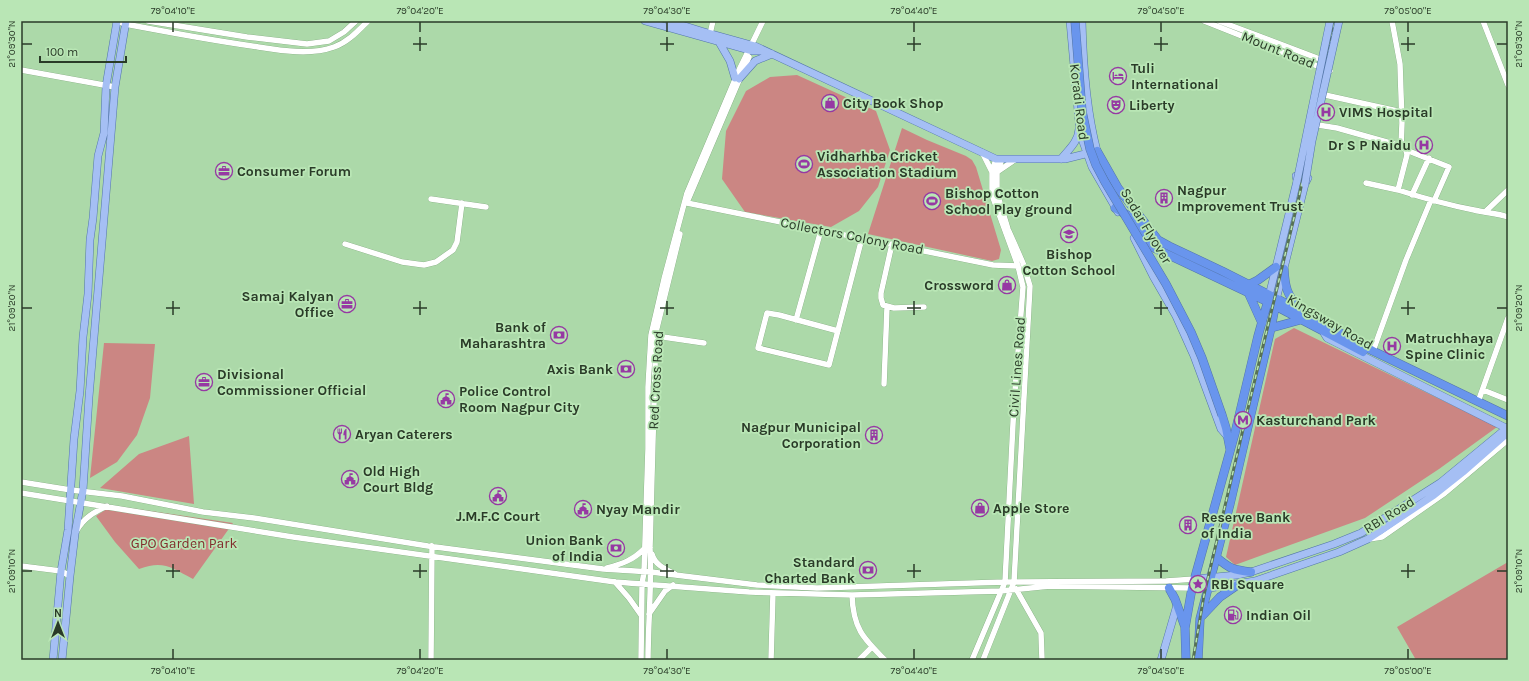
<svg xmlns="http://www.w3.org/2000/svg" width="1529" height="681" font-family="Karla,sans-serif">
  <style>
    .green { fill: #cb8683 }
    .lines { fill: none; stroke-linecap: round; stroke-linejoin: round }
    .minor-casing { stroke: #79a376; stroke-width: 6 }
    .major-casing { stroke: #5376a8; stroke-width: 8 }
    .highway-casing { stroke: #5376a8; stroke-width: 9 }
    .minor { stroke: #fff; stroke-width: 5.5 }
    .major { stroke: #a5bff4; stroke-width: 7 }
    .highway { stroke: #6995ed; stroke-width: 8 }
    .rail-casing { stroke: #577255; stroke-width: 3 }
    .rail { stroke: #b9e6b5; stroke-width: 1.5; stroke-dasharray: 4.5; stroke-linecap: butt }
    .major-bridge-casing { stroke: #5376a8; stroke-width: 8; stroke-linecap: butt }
    .highway-bridge-casing { stroke: #5376a8; stroke-width: 9; stroke-linecap: butt }
    .major-bridge { stroke: #a5bff4; stroke-width: 7 }
    .highway-bridge { stroke: #6995ed; stroke-width: 8 }
    .ticks { fill: none; stroke: #2a3b28; stroke-width: 1.5 }
    .labels { text-anchor: middle; dominant-baseline: central; stroke-width: 3.5; stroke-linejoin: round; paint-order: stroke }
    .street-label { font-size: 14px; fill: #2a3b28; stroke: #b9e6b5 }
    .poi-label { font-size: 14px; font-weight: bold; fill: #2a3b28; stroke: #b9e6b5; text-anchor: start }
    .park-label { font-size: 14px; fill: #822c2d; stroke: #b9e6b5 }
    .neatline { fill: none; stroke: #2a3b28; stroke-width: 1.5 }
    .ticks-label { font-size: 10px; text-anchor: middle; fill: #2a3b28 }
  </style>
  <rect width="100%" height="100%" fill="#acd9a9"/>
  <path class="green" d="M797,75L876,111L890,150L878,187L859,211L831,227L745,212L722,179L726,131L746,91L770,77Z
    M902,128L927,140L966,156L972,160L976,167L1001,250L999,259L992,261L868,234Z
    M1294,328L1497,427L1439,469L1365,518L1235,565L1226,557L1275,339Z
    M104,343L155,344L150,398L137,435L117,462L90,478Z
    M189,436L194,504L100,488L139,454Z
    M117,506L233,523L193,579C171,568 164,560 139,569L115,542L96,516L105,510Z
    M1508,562V660H1416L1397,627Z"/>
  <g class="lines">
    <g class="minor-casing">
      <path id="minor" d="M116,21L125,24C167,32 210,40 252,46C278,50 309,56 334,47C348,42 358,31 368,21
        M148,21L247,37L307,44L329,41L344,32L356,21
        M1204,21L1330,71
        M1219,21L1325,61
        M1392,21L1400,64L1402,123L1401,146
        M1483,21L1508,85
        M710,34L713,21
        M21,70L115,87
        M1325,95L1402,112
        M1318,125L1337,128L1401,146L1406,150L1407,155L1398,190C1423,198 1448,205 1474,210C1486,213 1497,213 1508,217
        M1406,150L1449,167L1434,201
        M982,152L992,172
        M997,172L1016,159
        M1366,183L1398,190
        M1412,195L1429,158
        M431,199L486,207
        M688,200L749,57
        M687,203L993,265L1018,266
        M1485,212L1508,190
        M345,244L402,262L424,265L436,262L453,250L457,242L462,203
        M892,244L881,293V298L883,305L894,308L924,307
        M796,320L821,230
        M838,331L779,315L767,313L758,348L829,365L862,238
        M656,336L704,343
        M1373,351L1406,260L1431,200
        M884,384L887,307
        M1483,390L1508,400
        M1478,402L1508,318
        M21,482L71,490L122,496L203,512L254,518L428,546L603,569L651,572L757,585L817,588L1005,582L1166,581L1195,579
        M21,493L293,537L615,582L749,592L852,595L1001,591L1050,586L1192,588
        M77,530C84,518 94,512 107,506
        M1369,539L1382,537L1445,493L1508,440
        M652,554C655,565 665,569 675,574
        M21,566L61,571L70,576
        M607,568C622,564 633,560 644,549
        M615,582L629,598L641,615
        M1016,589L1041,633L1042,660
        M852,595C853,628 863,638 885,660
        M649,614L665,591L673,585
        M431,660L432,546
        M641,660L642,584L644,572L648,449V387L651,335L664,279L687,193L739,70L763,21
        M648,660C648,623 652,586 650,548L656,332L680,234
        M771,660L773,593
        M859,660L872,647
        M972,660L1005,582L1014,404L1023,287L1018,266L992,195V172L996,159
        M983,660L1014,582L1030,286L1023,263L1008,229L997,193V172L1002,159"/>
    </g>
    <g class="major-casing">
      <path id="major" d="M645,21L752,51H763
        M669,21L701,31L755,46L996,159H1065L1097,151C1086,109 1083,64 1082,21
        M1070,21L1079,122L1082,139L1092,167L1118,212
        M719,42L730,61L735,78
        M739,79L755,61L772,54
        M1061,159C1069,149 1078,142 1079,129
        M1134,238L1153,276L1176,316L1194,356L1221,429L1227,436
        M1269,296L1297,181L1296,176
        M1276,300L1305,184L1308,178
        M1322,330L1327,338L1508,429
        M1195,579L1237,575L1251,572L1334,544L1361,533L1440,483L1508,427
        M1192,588H1210L1255,581L1339,552L1368,539L1434,495L1463,472L1504,436L1508,435
        M53,660L61,571L68,530L74,439L80,391L83,337L88,294L90,240L93,218L98,156L104,133L106,86L117,21
        M62,660L70,576L75,534L83,490L89,397L115,87L126,21
        M1161,660L1177,605"/>
    </g>
    <g class="highway-casing">
      <path id="highway" d="M1097,151L1118,188L1158,240L1169,246L1222,271L1293,307L1373,351L1508,416
        M1115,208L1134,219L1154,248L1268,302L1363,352
        M1284,269C1285,288 1287,294 1299,309
        M1248,285L1258,280L1276,267
        M1248,292L1262,323
        M1271,328L1300,320
        M1222,415L1226,428L1230,449
        M1216,557C1230,569 1233,570 1251,572
        M1169,588L1175,599L1185,627
        M1202,616L1220,597L1239,584
        M1186,660L1185,628L1192,588L1235,433L1258,336L1269,297
        M1198,660L1200,619L1230,504L1271,328L1276,302"/>
    </g>
    <use href="#minor" class="minor"/>
    <use href="#major" class="major"/>
    <use href="#highway" class="highway"/>
    <g class="rail-casing">
      <path id="rail" d="M1193,660L1204,595L1245,421L1299,197L1335,21"/>
    </g>
    <use href="#rail" class="rail"/>
    <g class="major-bridge-casing">
      <path id="major-bridge" d="M1297,181L1330,21
        M1305,184L1312,141L1339,21"/>
    </g>
    <g class="highway-bridge-casing">
      <path id="highway-bridge" d="M1075,21L1082,111L1090,149L1096,165L1105,182L1166,284L1191,332L1202,358L1222,415"/>
    </g>
    <use href="#major-bridge" class="major-bridge"/>
    <use href="#highway-bridge" class="highway-bridge"/>
  </g>
  <path class="ticks" d="M173,22V32M420,22V32M667,22V32M914,22V32M1161,22V32M1408,22V32M420,37V51M667,37V51M914,37V51M1161,37V51M1408,37V51M22,44H32M413,44H427M660,44H674M907,44H921M1154,44H1168M1401,44H1415M1497,44H1507M173,301V315M420,301V315M667,301V315M914,301V315M1161,301V315M1408,301V315M22,308H32M166,308H180M413,308H427M660,308H674M907,308H921M1154,308H1168M1401,308H1415M1497,308H1507M173,564V578M420,564V578M667,564V578M914,564V578M1161,564V578M1408,564V578M22,571H32M166,571H180M413,571H427M660,571H674M907,571H921M1154,571H1168M1401,571H1415M1497,571H1507M173,649V659M420,649V659M667,649V659M914,649V659M1161,649V659M1408,649V659"/>
  <defs>
    <g id="hotel-ring" transform="scale(0.9)"><circle r="9.5" fill="#b9e6b5" stroke="#9639a3" stroke-width="1.5"/><path d="M-6-4.5h1.5V1H6V5H4.5V3h-9V5H-6ZM-4 0a1.8 1.8 0 1 1 3.6 0ZM.5 0V-2.5h3Q6-2.5 6 0Z" fill="#9639a3"/></g>
    <g id="shop-ring" transform="scale(0.9)"><circle r="9.5" fill="#b9e6b5" stroke="#9639a3" stroke-width="1.5"/><path d="M-5-2.5h2.3a2.7 3.5 0 0 1 5.4 0H5L5.5 6h-11ZM-1.5-2.5h3a1.5 2.3 0 0 0-3 0Z" fill="#9639a3"/></g>
    <g id="theatre-ring" transform="scale(0.9)"><circle r="9.5" fill="#b9e6b5" stroke="#9639a3" stroke-width="1.5"/><path d="M-5-5.5Q0-4 5-5.5V0Q5 5 0 6Q-5 5-5 0ZM-3.3-2.5H-1v1.5H-3.3ZM1-2.5H3.3v1.5H1ZM-2.8 1Q0 5.5 2.8 1Z" fill="#9639a3"/></g>
    <g id="hospital-ring" transform="scale(0.9)"><circle r="9.5" fill="#b9e6b5" stroke="#9639a3" stroke-width="1.5"/><path d="M-5-5h3v3.5h4V-5h3V5h-3V1.5h-4V5h-3Z" fill="#9639a3"/></g>
    <g id="stadium-ring" transform="scale(0.9)"><circle r="9.5" fill="#b9e6b5" stroke="#9639a3" stroke-width="1.5"/><path d="M0-5a6.5 5 0 1 0 0 10a6.5 5 0 1 0 0-10ZM-3.5-1.8h7v3.6h-7Z" fill="#9639a3"/></g>
    <g id="office-ring" transform="scale(0.9)"><circle r="9.5" fill="#b9e6b5" stroke="#9639a3" stroke-width="1.5"/><path d="M-6-3h4V-5.5h4V-3h4V5H-6ZM-1-4.5V-3h2v-1.5ZM-6 0V1H6V0Z" fill="#9639a3"/></g>
    <g id="building-ring" transform="scale(0.9)"><circle r="9.5" fill="#b9e6b5" stroke="#9639a3" stroke-width="1.5"/><path d="M-4-6H4V6H1V3H-1V6H-4ZM-2.5-4.3h1.7v1.8h-1.7ZM.8-4.3h1.7v1.8H.8ZM-2.5-1h1.7V.8h-1.7ZM.8-1h1.7V.8H.8Z" fill="#9639a3"/></g>
    <g id="school-ring" transform="scale(0.9)"><circle r="9.5" fill="#b9e6b5" stroke="#9639a3" stroke-width="1.5"/><path d="M0-5L7-2L0 1L-7-2ZM-4 1L0 2.5L4 1V4Q0 6-4 4Z" fill="#9639a3"/></g>
    <g id="bank-ring" transform="scale(0.9)"><circle r="9.5" fill="#b9e6b5" stroke="#9639a3" stroke-width="1.5"/><path d="M-6-4H6V4H-6ZM0-2.3a2.3 2.3 0 1 0 0 4.6a2.3 2.3 0 1 0 0-4.6Z" fill="#9639a3"/></g>
    <g id="civic-ring" transform="scale(0.9)"><circle r="9.5" fill="#b9e6b5" stroke="#9639a3" stroke-width="1.5"/><path d="M-.6-6.5H3V-4.5H.6V-3L4-1V1h2V6H-6V1h2V-1L-.6-3ZM-1.2 2.5V6h2.4V2.5Z" fill="#9639a3"/></g>
    <g id="metro-ring" transform="scale(0.9)"><circle r="9.5" fill="#b9e6b5" stroke="#9639a3" stroke-width="1.5"/><path d="M-5.5 5V-5H-3L0 0L3-5H5.5V5H3V-.5L0 4L-3-.5V5Z" fill="#9639a3"/></g>
    <g id="restaurant-ring" transform="scale(0.9)"><circle r="9.5" fill="#b9e6b5" stroke="#9639a3" stroke-width="1.5"/><path d="M-5-6h1v4h1v-4h1v4h1v-4h1v5L-1.5 .5V6h-2V.5L-5-1ZM5-6V6H3V1.5H1.5Q1.5-4 5-6Z" fill="#9639a3"/></g>
    <g id="sight-ring" transform="scale(0.9)"><circle r="9.5" fill="#b9e6b5" stroke="#9639a3" stroke-width="1.5"/><path d="M0-6L1.8-2.2L6-1.7L2.9 1.2L3.7 5.4L0 3.3L-3.7 5.4L-2.9 1.2L-6-1.7L-1.8-2.2Z" fill="#9639a3"/></g>
    <g id="fuel-ring" transform="scale(0.9)"><circle r="9.5" fill="#b9e6b5" stroke="#9639a3" stroke-width="1.5"/><path d="M-5.5-6h7V0h2V4h1.3V-2.5L3-4.5l.8-.8L6-3V5H2.5V1h-1V6h-7ZM-4.2-4.7v3.2H.2V-4.7Z" fill="#9639a3"/></g>
  </defs>
  <g fill-rule="evenodd">
    <use href="#hotel-ring" x="1118" y="76"/>
    <use href="#shop-ring" x="830" y="103"/>
    <use href="#theatre-ring" x="1116" y="105"/>
    <use href="#hospital-ring" x="1326" y="112"/>
    <use href="#hospital-ring" x="1424" y="145"/>
    <use href="#stadium-ring" x="804" y="164"/>
    <use href="#office-ring" x="224" y="171"/>
    <use href="#building-ring" x="1164" y="198"/>
    <use href="#stadium-ring" x="932" y="201"/>
    <use href="#school-ring" x="1069" y="234"/>
    <use href="#shop-ring" x="1007" y="285"/>
    <use href="#office-ring" x="347" y="304"/>
    <use href="#bank-ring" x="559" y="335"/>
    <use href="#hospital-ring" x="1392" y="346"/>
    <use href="#bank-ring" x="626" y="369"/>
    <use href="#office-ring" x="204" y="382"/>
    <use href="#civic-ring" x="446" y="399"/>
    <use href="#metro-ring" x="1243" y="420"/>
    <use href="#restaurant-ring" x="342" y="434"/>
    <use href="#building-ring" x="874" y="435"/>
    <use href="#civic-ring" x="350" y="479"/>
    <use href="#civic-ring" x="498" y="496"/>
    <use href="#shop-ring" x="980" y="508"/>
    <use href="#civic-ring" x="583" y="509"/>
    <use href="#building-ring" x="1188" y="525"/>
    <use href="#bank-ring" x="616" y="548"/>
    <use href="#bank-ring" x="868" y="570"/>
    <use href="#sight-ring" x="1198" y="584"/>
    <use href="#fuel-ring" x="1233" y="615"/>
  </g>
  <g class="labels">
    <g class="street-label">
      <text transform="translate(1278 50) rotate(22)">Mount Road</text>
      <text transform="translate(1079 102) rotate(83)">Koradi Road</text>
      <text transform="translate(1146 226) rotate(59)">Sadar Flyover</text>
      <text transform="translate(852 236) rotate(11)">Collectors Colony Road</text>
      <text transform="translate(1330 322) rotate(30)">Kingsway Road</text>
      <text transform="translate(1017 367) rotate(-86)">Civil Lines Road</text>
      <text transform="translate(656 380) rotate(-87)">Red Cross Road</text>
      <text transform="translate(1389 515) rotate(-32)">RBI Road</text>
    </g>
    <g class="poi-label">
      <text x="1131" y="68">Tuli<tspan x="1131" dy="16">International</tspan></text>
      <text x="843" y="103">City Book Shop</text>
      <text x="1129" y="105">Liberty</text>
      <text x="1339" y="112">VIMS Hospital</text>
      <text x="1411" y="145" text-anchor="end">Dr S P Naidu</text>
      <text x="817" y="156">Vidharhba Cricket<tspan x="817" dy="16">Association Stadium</tspan></text>
      <text x="237" y="171">Consumer Forum</text>
      <text x="1177" y="190">Nagpur<tspan x="1177" dy="16">Improvement Trust</tspan></text>
      <text x="945" y="193">Bishop Cotton<tspan x="945" dy="16">School Play ground</tspan></text>
      <text x="1069" y="254" text-anchor="middle">Bishop<tspan x="1069" dy="16">Cotton School</tspan></text>
      <text x="994" y="285" text-anchor="end">Crossword</text>
      <text x="334" y="296" text-anchor="end">Samaj Kalyan<tspan x="334" dy="16">Office</tspan></text>
      <text x="546" y="327" text-anchor="end">Bank of<tspan x="546" dy="16">Maharashtra</tspan></text>
      <text x="1405" y="338">Matruchhaya<tspan x="1405" dy="16">Spine Clinic</tspan></text>
      <text x="613" y="369" text-anchor="end">Axis Bank</text>
      <text x="217" y="374">Divisional<tspan x="217" dy="16">Commissioner Official</tspan></text>
      <text x="459" y="391">Police Control<tspan x="459" dy="16">Room Nagpur City</tspan></text>
      <text x="1256" y="420">Kasturchand Park</text>
      <text x="861" y="427" text-anchor="end">Nagpur Municipal<tspan x="861" dy="16">Corporation</tspan></text>
      <text x="355" y="434">Aryan Caterers</text>
      <text x="363" y="471">Old High<tspan x="363" dy="16">Court Bldg</tspan></text>
      <text x="993" y="508">Apple Store</text>
      <text x="596" y="509">Nyay Mandir</text>
      <text x="498" y="516" text-anchor="middle">J.M.F.C Court</text>
      <text x="1201" y="517">Reserve Bank<tspan x="1201" dy="16">of India</tspan></text>
      <text x="603" y="540" text-anchor="end">Union Bank<tspan x="603" dy="16">of India</tspan></text>
      <text x="855" y="562" text-anchor="end">Standard<tspan x="855" dy="16">Charted Bank</tspan></text>
      <text x="1211" y="584">RBI Square</text>
      <text x="1246" y="615">Indian Oil</text>
    </g>
    <g class="park-label">
      <text x="184" y="543">GPO Garden Park</text>
    </g>
  </g>
  <rect width="1529" height="681" fill="none" stroke="#b9e6b5" stroke-width="44"/>
  <g transform="translate(58 623)" stroke="#b9e6b5" stroke-width="3" paint-order="stroke">
  <path d="M0-3L7 15L0 10L-7 15Z" fill="#2a3b28"/>
  <text y="-6" font-size="11" font-weight="bold" text-anchor="middle" fill="#2a3b28">N</text>
  </g>
  <path d="M40 56v6h86v-6" fill="none" stroke="#2a3b28" stroke-width="2"/>
  <text x="46" y="56" font-size="12" fill="#2a3b28" stroke="#b9e6b5" stroke-width="3" paint-order="stroke">100 m</text>
  <rect x="22" y="22" width="1485" height="637" class="neatline"/>
  <g class="ticks-label">
    <text x="173" y="14">79°04'10"E</text>
    <text x="420" y="14">79°04'20"E</text>
    <text x="667" y="14">79°04'30"E</text>
    <text x="914" y="14">79°04'40"E</text>
    <text x="1161" y="14">79°04'50"E</text>
    <text x="1408" y="14">79°05'00"E</text>
    <text transform="translate(11 44) rotate(-90)" y="4">21°09'30"N</text>
    <text transform="translate(1518 44) rotate(-90)" y="4">21°09'30"N</text>
    <text transform="translate(11 308) rotate(-90)" y="4">21°09'20"N</text>
    <text transform="translate(1518 308) rotate(-90)" y="4">21°09'20"N</text>
    <text transform="translate(11 571) rotate(-90)" y="4">21°09'10"N</text>
    <text transform="translate(1518 571) rotate(-90)" y="4">21°09'10"N</text>
    <text x="173" y="674">79°04'10"E</text>
    <text x="420" y="674">79°04'20"E</text>
    <text x="667" y="674">79°04'30"E</text>
    <text x="914" y="674">79°04'40"E</text>
    <text x="1161" y="674">79°04'50"E</text>
    <text x="1408" y="674">79°05'00"E</text>
  </g>
</svg>
